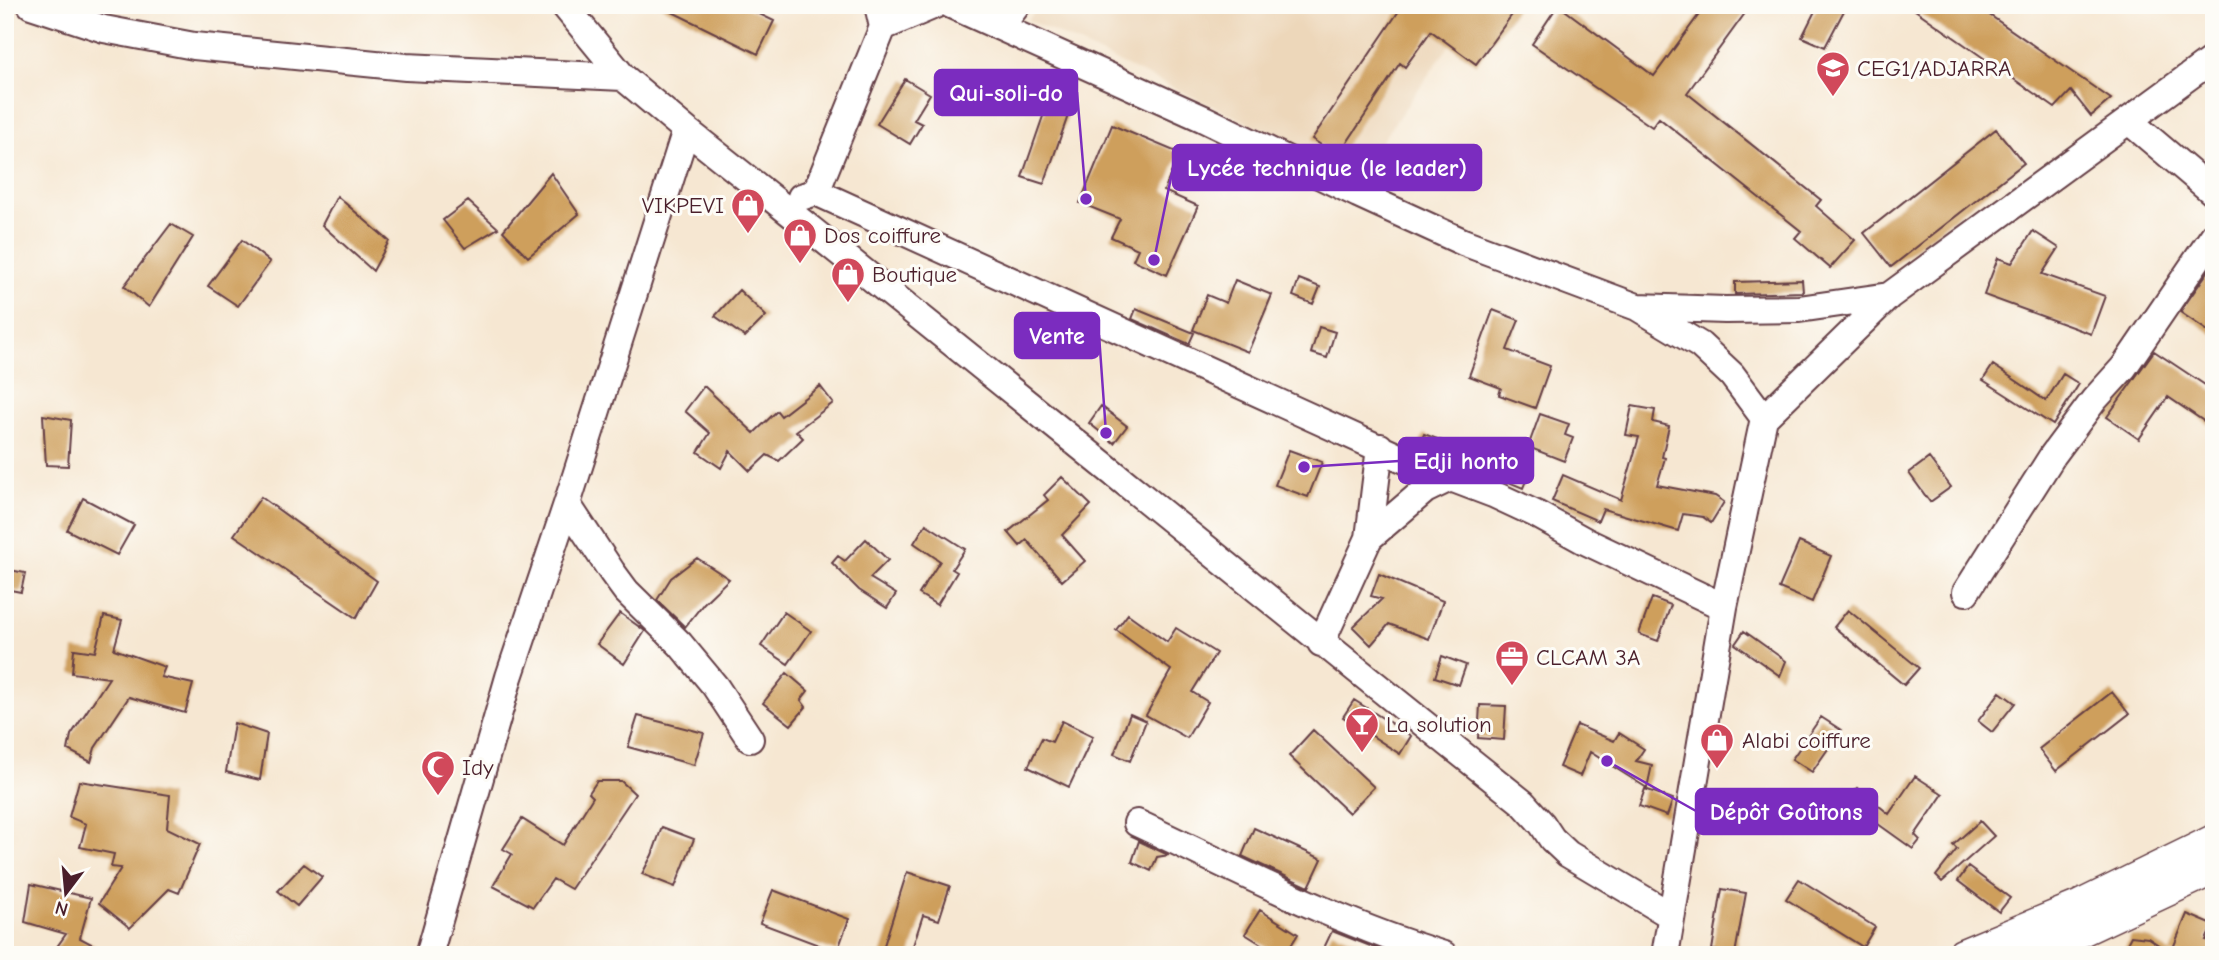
<svg xmlns="http://www.w3.org/2000/svg" width="2219" height="960" font-family="'Comic Neue',sans-serif">
  <style>
    .built { fill: #edd7ba }
    .building { fill: #ce9f5b }
    .lines { fill: none; stroke-linecap: round; stroke-linejoin: round }
    .minor-casing { stroke: #643d44; stroke-width: 30 }
    .major-casing { stroke: #643d44; stroke-width: 35 }
    .minor { stroke: #fff; stroke-width: 26 }
    .major { stroke: #fff; stroke-width: 32 }
    .labels { text-anchor: middle; dominant-baseline: central; stroke-width: 6; stroke-linejoin: round; paint-order: stroke }
    .poi-label { font-size: 23px; fill: #4a1f2b; stroke: #fdfcf7; text-anchor: start }
    .leader { fill: none; stroke: #7b2cbf; stroke-width: 2.5 }
    .callout-dot { fill: #7b2cbf; stroke: #fdfcf7; stroke-width: 2.5 }
    .callout { fill: #7b2cbf; stroke: #7b2cbf; stroke-width: 2.5 }
    .callout-label { font-size: 24px; text-anchor: middle; font-weight: bold; fill: #fff }
  </style>
  <rect width="100%" height="100%" fill="#fdfcf7"/>
  <filter id="ink" filterUnits="userSpaceOnUse"><feTurbulence type="fractalNoise" baseFrequency=".0143" numOctaves="2"/><feDisplacementMap in="SourceGraphic" scale="14" xChannelSelector="R" yChannelSelector="G"/><feConvolveMatrix kernelMatrix="1 2 1 2 8 2 1 2 1" color-interpolation-filters="sRGB"/></filter>
  <filter id="wash" filterUnits="userSpaceOnUse"><feTurbulence type="fractalNoise" baseFrequency=".00686" numOctaves="4" result="noise"/><feDisplacementMap in="SourceGraphic" scale="28" xChannelSelector="R" yChannelSelector="G"/><feGaussianBlur stdDeviation="1.57" result="paint"/><feColorMatrix in="noise" values="0 0 0 0 0 0 0 0 0 0 0 0 0 0 0 0 0 1.4 0 .05"/><feComposite in="paint" operator="in"/></filter>
  <g filter="url(#wash)">
    <rect width="100%" height="100%" fill="#f6e7d2"/>
    <path class="built" d="M1040,5H1478L1358,174L1028,20Z"/>
    <g id="blocks">
      <path class="building" d="M658,5H741L774,21L758,54Z
        M1403,5H1519L1476,64L1431,31L1405,67L1400,63L1338,156L1312,139Z
        M1558,5L1654,76L1706,5H1751L1687,93L1821,200L1816,206L1855,240L1830,268L1795,238L1801,231L1659,118L1652,127L1532,44Z
        M1818,5H1847L1825,47L1802,37Z
        M1908,5H1975L2111,99L2091,116L2071,91L2055,108Z
        M905,79L930,94L914,120L922,124L910,144L877,124Z
        M1050,96L1072,104L1044,184L1022,177Z
        M1112,125L1179,153L1164,191L1198,206L1167,275L1133,260L1138,249L1111,237L1120,219L1080,203Z
        M1996,129L2024,163L1891,267L1864,233Z
        M551,173L579,214L528,257L503,231Z
        M337,196L389,241L373,271L322,225Z
        M468,201L498,228L465,248L443,220Z
        M171,224L193,237L149,307L124,286Z
        M2033,231L2059,248L2042,274L2105,296L2091,334L1984,295L1998,258L2012,263Z
        M242,240L270,262L238,306L208,286Z
        M2214,263V335L2180,312Z
        M1299,279L1320,287L1313,304L1293,296Z
        M1235,280L1272,295L1248,352L1193,330L1207,295L1226,303Z
        M1802,280L1803,292L1735,294V282Z
        M739,290L766,316L745,337L715,316Z
        M1136,309L1194,333L1189,344L1132,319Z
        M1493,310L1519,320L1507,350L1550,366L1535,408L1499,395L1501,388L1469,376Z
        M1319,327L1335,332L1327,358L1311,353Z
        M2154,351L2214,391V428L2168,397L2139,439L2107,417Z
        M1993,365L2046,401L2063,374L2079,384L2053,425L1983,380Z
        M704,386L754,433L777,411L781,416L820,386L833,403L796,431L803,438L779,461L767,455L750,471L730,451L721,468L698,452L710,433L685,411Z
        M1101,406L1127,426L1114,443L1089,423Z
        M1632,406L1655,410L1653,422L1669,426L1662,457L1665,458L1657,485L1715,496L1724,502L1711,523L1703,517L1683,514L1678,531L1603,509L1598,521L1552,501L1563,475L1621,500L1639,437L1626,435Z
        M1540,414L1569,424L1565,435L1573,438L1564,461L1528,447Z
        M43,415L71,420L68,466L46,465Z
        M1424,434L1448,443L1442,458L1418,449Z
        M1289,450L1322,462L1308,497L1275,485Z
        M1504,452L1533,463L1523,488L1494,476Z
        M1929,458L1951,487L1930,502L1909,473Z
        M1062,477L1091,505L1062,535L1085,561L1062,581L1027,540L1020,546L1008,532L1048,500L1044,495Z
        M261,497L377,581L356,618L234,535Z
        M83,498L134,525L117,555L67,530Z
        M926,524L965,549L952,569L957,572L937,605L919,594L940,561L914,543Z
        M866,539L888,560L870,578L896,594L887,608L859,590L832,563L838,556L845,561Z
        M1799,542L1831,556L1812,602L1779,588Z
        M697,558L729,579L704,603L685,627L657,600L671,578Z
        M5,569L25,573L21,592L5,589Z
        M1379,574L1443,601L1429,639L1389,624L1371,645L1353,627L1382,599L1371,596Z
        M1652,598L1671,605L1658,641L1639,634Z
        M1848,610L1919,668L1904,685L1834,627Z
        M784,612L811,631L788,664L761,646Z
        M620,613L645,631L624,664L597,644Z
        M1128,614L1167,642L1176,628L1216,653L1192,692L1208,702L1187,738L1146,715L1171,670L1116,630Z
        M104,616L122,620L114,649L165,667L161,677L193,684L185,713L129,697L95,748L91,762L68,750L71,735L109,678L72,673L74,649L95,652Z
        M1744,631L1786,661L1780,676L1735,644Z
        M1442,656L1466,665L1459,685L1435,677Z
        M787,673L808,691L801,700L806,707L791,725L763,703Z
        M2000,692L2015,703L1992,732L1978,721Z
        M2112,692L2129,714L2056,771L2039,749Z
        M1354,700L1411,736L1400,754L1343,717Z
        M1480,705L1506,706L1504,740L1478,738Z
        M1130,714L1146,721L1130,761L1114,754Z
        M638,716L704,733L694,765L628,747Z
        M1821,717L1841,730L1812,772L1792,759Z
        M1062,721L1093,736L1069,787L1028,767L1042,738L1052,742Z
        M234,723L267,734L260,780L226,772Z
        M1577,725L1614,741L1619,733L1644,749L1636,761L1652,765L1647,788L1590,752L1580,776L1559,767Z
        M1313,730L1374,787L1349,813L1289,756Z
        M1915,776L1943,794L1915,835L1920,840L1913,849L1846,801L1857,788L1889,814Z
        M79,781L170,795L167,828L200,844L179,893L169,889L130,928L99,903L121,868L111,867L114,854L80,847L86,824L69,817Z
        M597,781H621L635,794L571,889L553,879L533,907L493,886L512,854L503,849L522,819L563,845L593,797L589,793Z
        M1645,789L1673,799L1667,816L1639,806Z
        M1980,821L1994,836L1942,882L1936,876L1957,849L1953,845Z
        M662,827L694,839L675,887L642,874L652,855Z
        M1254,828L1322,859L1309,887L1242,856Z
        M1139,841L1168,855H1169L1157,857L1151,871L1132,862Z
        M304,864L322,877L297,906L278,891Z
        M1968,867L2010,898L1999,912L1958,881Z
        M907,872L950,886L939,920L923,915L910,955H881Z
        M1799,879L1875,927L1863,947L1786,899Z
        M31,884L91,898L80,938L112,955H51L66,934L25,922Z
        M1722,889L1746,893L1735,954L1712,950Z
        M773,890L849,919L837,952L760,923Z
        M1260,910L1298,934L1285,955H1279L1245,934Z
        M2187,914L2213,925L2206,940L2214,942V955H2121L2131,936L2148,938L2171,953Z
        M1332,931L1360,942L1393,955H1333L1323,950Z"/>
    </g>
  </g>
  <g filter="url(#ink)">
    <use href="#blocks" fill-opacity="0" stroke="#643d44" stroke-width="2"/>
    <g class="lines">
      <g class="minor-casing">
        <path id="minor" d="M31,5L104,29L194,46L406,67L623,77
          M564,5L623,77L686,130C967,352 1243,580 1523,803L1542,824L1552,839L1568,854L1670,915
          M951,5L1204,119L1358,194L1463,242L1637,307L1700,345L1732,375L1764,418
          M883,27L935,5
          M1000,27L1017,5
          M2129,121L2214,193
          M816,192L1414,464L1493,494L1536,514L1585,541L1724,607
          M801,197L816,192L883,27L878,5
          M1638,307L1725,310L1799,309L1889,296
          M567,504L612,572L626,591L680,644L715,686L750,739
          M1369,538L1380,447
          M1966,592L2053,455L2094,400L2124,367L2214,235
          M1321,643L1369,538L1425,490L1450,478
          M1137,823C1238,870 1337,923 1444,955
          M429,955L509,677L567,504L686,130
          M1665,955L1724,607L1764,418L1889,296L2214,58"/>
      </g>
      <g class="major-casing">
        <path id="major" d="M1963,955L2081,906L2214,841
          M2028,955L2214,868"/>
      </g>
      <use href="#minor" class="minor"/>
      <use href="#major" class="major"/>
    </g>
  </g>
  <defs>
    <g id="school-pin" transform="scale(1.75)"><path d="M0 17L-7.5 6A9.5 9.5 0 1 1 7.5 6Z" fill="#d1495b" stroke="#fdfcf7"/><path d="M0-5L7-2L0 1L-7-2ZM-4 1L0 2.5L4 1V4Q0 6-4 4Z" fill="#fff"/></g>
    <g id="shop-pin" transform="scale(1.75)"><path d="M0 17L-7.5 6A9.5 9.5 0 1 1 7.5 6Z" fill="#d1495b" stroke="#fdfcf7"/><path d="M-5-2.5h2.3a2.7 3.5 0 0 1 5.4 0H5L5.5 6h-11ZM-1.5-2.5h3a1.5 2.3 0 0 0-3 0Z" fill="#fff"/></g>
    <g id="office-pin" transform="scale(1.75)"><path d="M0 17L-7.5 6A9.5 9.5 0 1 1 7.5 6Z" fill="#d1495b" stroke="#fdfcf7"/><path d="M-6-3h4V-5.5h4V-3h4V5H-6ZM-1-4.5V-3h2v-1.5ZM-6 0V1H6V0Z" fill="#fff"/></g>
    <g id="bar-pin" transform="scale(1.75)"><path d="M0 17L-7.5 6A9.5 9.5 0 1 1 7.5 6Z" fill="#d1495b" stroke="#fdfcf7"/><path d="M-6-5H6L.8 .8V4.5H3.5V6h-7V4.5H-.8V.8Z" fill="#fff"/></g>
    <g id="mosque-pin" transform="scale(1.75)"><path d="M0 17L-7.5 6A9.5 9.5 0 1 1 7.5 6Z" fill="#d1495b" stroke="#fdfcf7"/><path d="M3.5-4.9A6 6 0 1 0 3.5 4.9A5 5 0 1 1 3.5-4.9Z" fill="#fff"/></g>
  </defs>
  <g fill-rule="evenodd">
    <use href="#school-pin" x="1833" y="68"/>
    <use href="#shop-pin" x="748" y="205"/>
    <use href="#shop-pin" x="800" y="235"/>
    <use href="#shop-pin" x="848" y="274"/>
    <use href="#office-pin" x="1512" y="657"/>
    <use href="#bar-pin" x="1362" y="724"/>
    <use href="#shop-pin" x="1717" y="740"/>
    <use href="#mosque-pin" x="438" y="767"/>
  </g>
  <g class="labels">
    <g class="poi-label">
      <text x="1857" y="68">CEG1/ADJARRA</text>
      <text x="724" y="205" text-anchor="end">VIKPEVI</text>
      <text x="824" y="235">Dos coiffure</text>
      <text x="872" y="274">Boutique</text>
      <text x="1536" y="657">CLCAM 3A</text>
      <text x="1386" y="724">La solution</text>
      <text x="1742" y="740">Alabi coiffure</text>
      <text x="462" y="767">Idy</text>
    </g>
  </g>
  <path class="leader" d="M1086 199L1077 92M1154 260L1173 168M1106 433L1099 335M1304 467L1399 461M1607 761L1696 811"/>
  <g class="callout-dot">
    <circle cx="1086" cy="199" r="7"/>
    <circle cx="1154" cy="260" r="7"/>
    <circle cx="1106" cy="433" r="7"/>
    <circle cx="1304" cy="467" r="7"/>
    <circle cx="1607" cy="761" r="7"/>
  </g>
  <g class="callout">
    <rect x="935" y="70" width="142" height="45" rx="7"/>
    <rect x="1173" y="145" width="308" height="45" rx="7"/>
    <rect x="1015" y="313" width="84" height="45" rx="7"/>
    <rect x="1399" y="438" width="134" height="45" rx="7"/>
    <rect x="1696" y="789" width="181" height="45" rx="7"/>
  </g>
  <g class="callout-label">
    <text x="1006" y="101">Qui-soli-do</text>
    <text x="1327" y="176">Lycée technique (le leader)</text>
    <text x="1057" y="344">Vente</text>
    <text x="1466" y="469">Edji honto</text>
    <text x="1786" y="820">Dépôt Goûtons</text>
  </g>
  <rect width="2219" height="960" fill="none" stroke="#fdfcf7" stroke-width="28"/>
  <g transform="translate(66 893) rotate(196)" stroke="#fdfcf7" stroke-width="5" paint-order="stroke">
  <path d="M0-5L12 26L0 18L-12 26Z" fill="#4a1f2b"/>
  <text y="-10" font-size="19" font-weight="bold" text-anchor="middle" fill="#4a1f2b">N</text>
  </g>
</svg>
